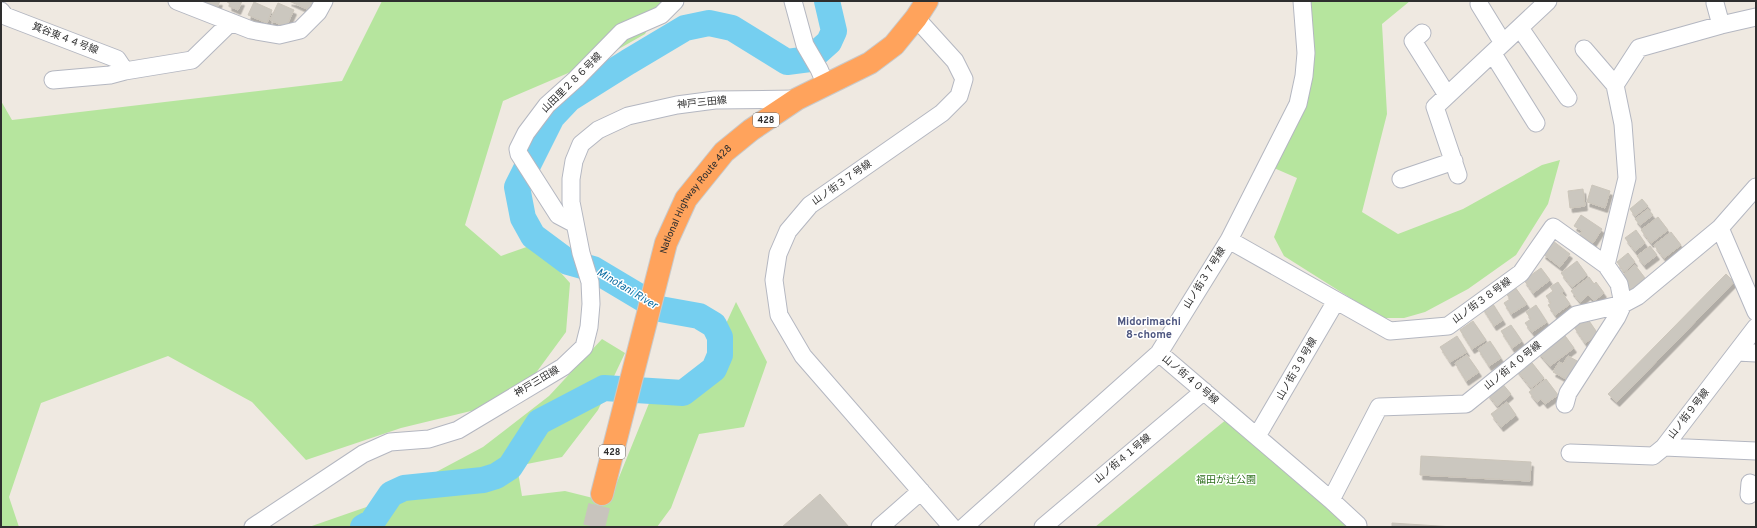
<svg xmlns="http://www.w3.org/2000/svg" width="1757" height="528" font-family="Overpass,'Noto Sans JP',sans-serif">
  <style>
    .green { fill: #b6e59e }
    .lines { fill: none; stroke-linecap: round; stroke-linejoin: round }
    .river { stroke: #75cff0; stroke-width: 26 }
    .building { fill: #cbc7bf; stroke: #cbc5ba; filter: url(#shadow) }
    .highway-tunnel { stroke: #c8c4bd; stroke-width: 22; stroke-dasharray: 22 11; stroke-linecap: butt }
    .minor-casing { stroke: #b4b7c1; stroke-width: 19 }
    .highway-casing { stroke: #c9c9c9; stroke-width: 24 }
    .minor { stroke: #fff; stroke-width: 17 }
    .highway { stroke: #ffa35c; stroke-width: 22 }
    .labels { text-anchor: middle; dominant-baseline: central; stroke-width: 3; stroke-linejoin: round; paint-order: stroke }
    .shield { fill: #fff; stroke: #6d6d6d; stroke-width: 1 }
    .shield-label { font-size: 9px; font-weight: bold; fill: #2e2e2e }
    .street-label { font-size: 10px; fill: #2e2e2e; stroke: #fff }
    .park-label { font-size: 10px; fill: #2c6e1b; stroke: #fff }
    .water-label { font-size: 11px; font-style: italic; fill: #0d6fa3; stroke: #fff }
    .neighbourhood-label { font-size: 11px; font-weight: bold; fill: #4d5680; stroke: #fff }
  </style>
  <defs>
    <filter id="shadow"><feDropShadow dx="2.5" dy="4.5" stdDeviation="0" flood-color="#0004"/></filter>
  </defs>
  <rect width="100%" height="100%" fill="#efe9e1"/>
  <path class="green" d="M382,1H662L645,34L601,59L503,101L465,225L501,256L535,244L570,283L566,332L516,400L401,428L306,460L252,402L168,356L41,403L9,497L19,527H1V101L12,120L342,81Z
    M1308,1H1410L1382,24L1387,114L1362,212L1398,234L1463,209L1542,165L1560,160L1548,204L1516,255L1468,289L1425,312L1404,318H1382L1284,256L1274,237L1297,178L1274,168L1304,96Z
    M736,302L767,362L744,427L699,434L671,508L657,527H309L378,503L483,447L549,396L602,339L625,353L598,410L562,457L517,466L522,496L565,491L609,502L656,386L694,393Z
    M1227,419L1345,521L1347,527H1095Z"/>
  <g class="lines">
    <path class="river" d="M363,527L372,522L391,494L404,488L483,480L496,476L510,467L539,422L604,388L683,393L714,369L720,355V337L714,325L699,316L660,309L593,269L568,262L533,236L523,218L517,187L552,117L569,99L628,62L685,28L709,23L732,28L787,62L810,59L829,42L834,31L827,1"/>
  </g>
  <path class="building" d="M203,1H220L216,10L202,4Z
    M226,1H242L238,10L229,6L230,4Z
    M289,1H313L309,10Z
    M254,2L272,10L267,23L248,15Z
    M278,3L294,10L286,27L270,20Z
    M1592,185L1610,191L1605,208L1587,202Z
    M1583,189L1585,206L1570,208L1568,191Z
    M1642,199L1648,206L1635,216L1630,209Z
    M1648,209L1653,215L1640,225L1635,219Z
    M1581,215L1602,229L1593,243L1580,235L1582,231L1574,226Z
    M1658,217L1668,230L1651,243L1641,230Z
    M1636,230L1645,243L1635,251L1625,238Z
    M1671,232L1681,245L1664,258L1654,245Z
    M1553,241L1570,254L1560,267L1543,254Z
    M1650,246L1657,255L1644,265L1637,256Z
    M1628,253L1635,262L1624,272L1617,262Z
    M1577,261L1587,275L1572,287L1561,273Z
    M1635,265L1645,278L1631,290L1621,277Z
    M1541,268L1550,280L1533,293L1524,280Z
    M1726,274L1734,282L1617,402L1608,394Z
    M1589,277L1594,284L1596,282L1604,293L1594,301L1588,295L1580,302L1571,291Z
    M1558,282L1564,291L1560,294H1563L1570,304L1555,315L1548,305L1551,303L1546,296L1553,291L1550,287Z
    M1515,287L1527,304L1511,314L1504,303L1510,299L1506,293Z
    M1491,301L1503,320L1494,326L1482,307Z
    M1536,305L1547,322L1532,332L1525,323L1531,319L1526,312Z
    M1587,318L1598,334L1585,343L1574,327Z
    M1473,321L1486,340L1472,349L1460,330Z
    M1511,325L1522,341L1512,348L1501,331Z
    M1563,333L1574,348L1550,366L1538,352Z
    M1457,336L1467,352L1450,362L1440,347Z
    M1490,341L1501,358L1489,366L1478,349Z
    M1467,355L1479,372L1466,381L1455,363Z
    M1568,356L1579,362L1568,380L1553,372L1559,362L1563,364Z
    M1529,359L1544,378L1531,388L1516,369Z
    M1546,379L1558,395L1545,404L1541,399L1537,402L1529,392Z
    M1501,382L1511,394L1497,406L1487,393Z
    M1507,402L1516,415L1501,427L1491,414Z
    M1421,456L1531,462L1530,481L1420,475Z
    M820,494L849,527H782Z
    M1392,523L1454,527H1392Z"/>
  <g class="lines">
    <path class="highway-tunnel" d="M594,527L602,494"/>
    <g class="minor-casing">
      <path id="minor" d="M177,1L251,30L279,35L300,30L318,12L324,1
        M793,1L805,45L819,69L826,85
        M1715,3L1721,25
        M1479,4L1503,43
        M1,11L5,16L117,59L125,71L192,60L231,22
        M916,18L955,61L964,79L959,96L942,113L810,205L788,231L778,254L774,280L779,315L803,356L952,527
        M1520,28L1568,98
        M1422,33L1413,41L1447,95
        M1584,49L1615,85
        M1493,54L1536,123
        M53,80L110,75L125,71
        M1458,175L1435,107L1548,1
        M1401,179L1454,161
        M575,224L558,215L519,154L518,149L526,133L547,105L576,79L622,32L661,15L675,1
        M1720,228L1756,312
        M1229,240L1390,331L1448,326L1521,273L1553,227L1606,265L1619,284L1623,304L1617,317L1568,393L1565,404
        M1606,265L1627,178L1623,124L1615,85L1639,48L1721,25L1756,17
        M1756,327L1664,447L1756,451
        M1737,352L1756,353
        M1159,353L1331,500L1358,525
        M1257,436L1336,301
        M1570,453L1653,456L1664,447
        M1749,495L1750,483
        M1331,500L1379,407L1466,404L1576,315L1623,304L1638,296L1720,228L1756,187
        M253,527L363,454L390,442L429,439L458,430L563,367L584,347L589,327L591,304L590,282L581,253L571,202V179L574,161L581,144L598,130L628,116L677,105L715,100L797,99
        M880,527L921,491
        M964,527L1159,353L1229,240L1298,104L1304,76L1306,53L1302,1
        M1043,527L1204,391"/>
    </g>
    <g class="highway-casing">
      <g id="highway">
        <path id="s1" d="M602,494L666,243L686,199L724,152L751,130L797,99L870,63L894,45L916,18L927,1"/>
      </g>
    </g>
    <use href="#minor" class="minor"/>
    <use href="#highway" class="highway"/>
  </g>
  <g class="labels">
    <g class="shield">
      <rect x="753" y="113" width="26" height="14" rx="3"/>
      <rect x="599" y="445" width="26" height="14" rx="3"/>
    </g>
    <g class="shield-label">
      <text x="766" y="120">428</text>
      <text x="612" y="452">428</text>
    </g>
    <g class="street-label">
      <text transform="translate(65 39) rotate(21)">箕谷東４４号線</text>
      <text transform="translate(572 83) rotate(-45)">山田里２８６号線</text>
      <text transform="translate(702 103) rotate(-6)">神戸三田線</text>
      <text transform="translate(842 183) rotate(-35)">山ノ街３７号線</text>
      <text stroke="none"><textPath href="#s1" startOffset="312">National Highway Route 428</textPath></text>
      <text transform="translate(1205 278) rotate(-58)">山ノ街３７号線</text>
      <text transform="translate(1482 301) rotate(-36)">山ノ街３８号線</text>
      <text transform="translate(1513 366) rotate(-39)">山ノ街４０号線</text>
      <text transform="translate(1297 369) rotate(-60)">山ノ街３９号線</text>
      <text transform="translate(1190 380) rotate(40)">山ノ街４０号線</text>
      <text transform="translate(537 382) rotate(-31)">神戸三田線</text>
      <text transform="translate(1689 414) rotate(-52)">山ノ街９号線</text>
      <text transform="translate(1123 459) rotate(-40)">山ノ街４１号線</text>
    </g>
    <g class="park-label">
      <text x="1226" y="480">福田が辻公園</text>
    </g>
    <g class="water-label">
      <text transform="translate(627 289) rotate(31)">Minotani River</text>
    </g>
    <g class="neighbourhood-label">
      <text x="1149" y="322">Midorimachi<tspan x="1149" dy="13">8-chome</tspan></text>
    </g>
  </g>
  <rect width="1757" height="528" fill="none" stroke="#2e2e2e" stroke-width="4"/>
</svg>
